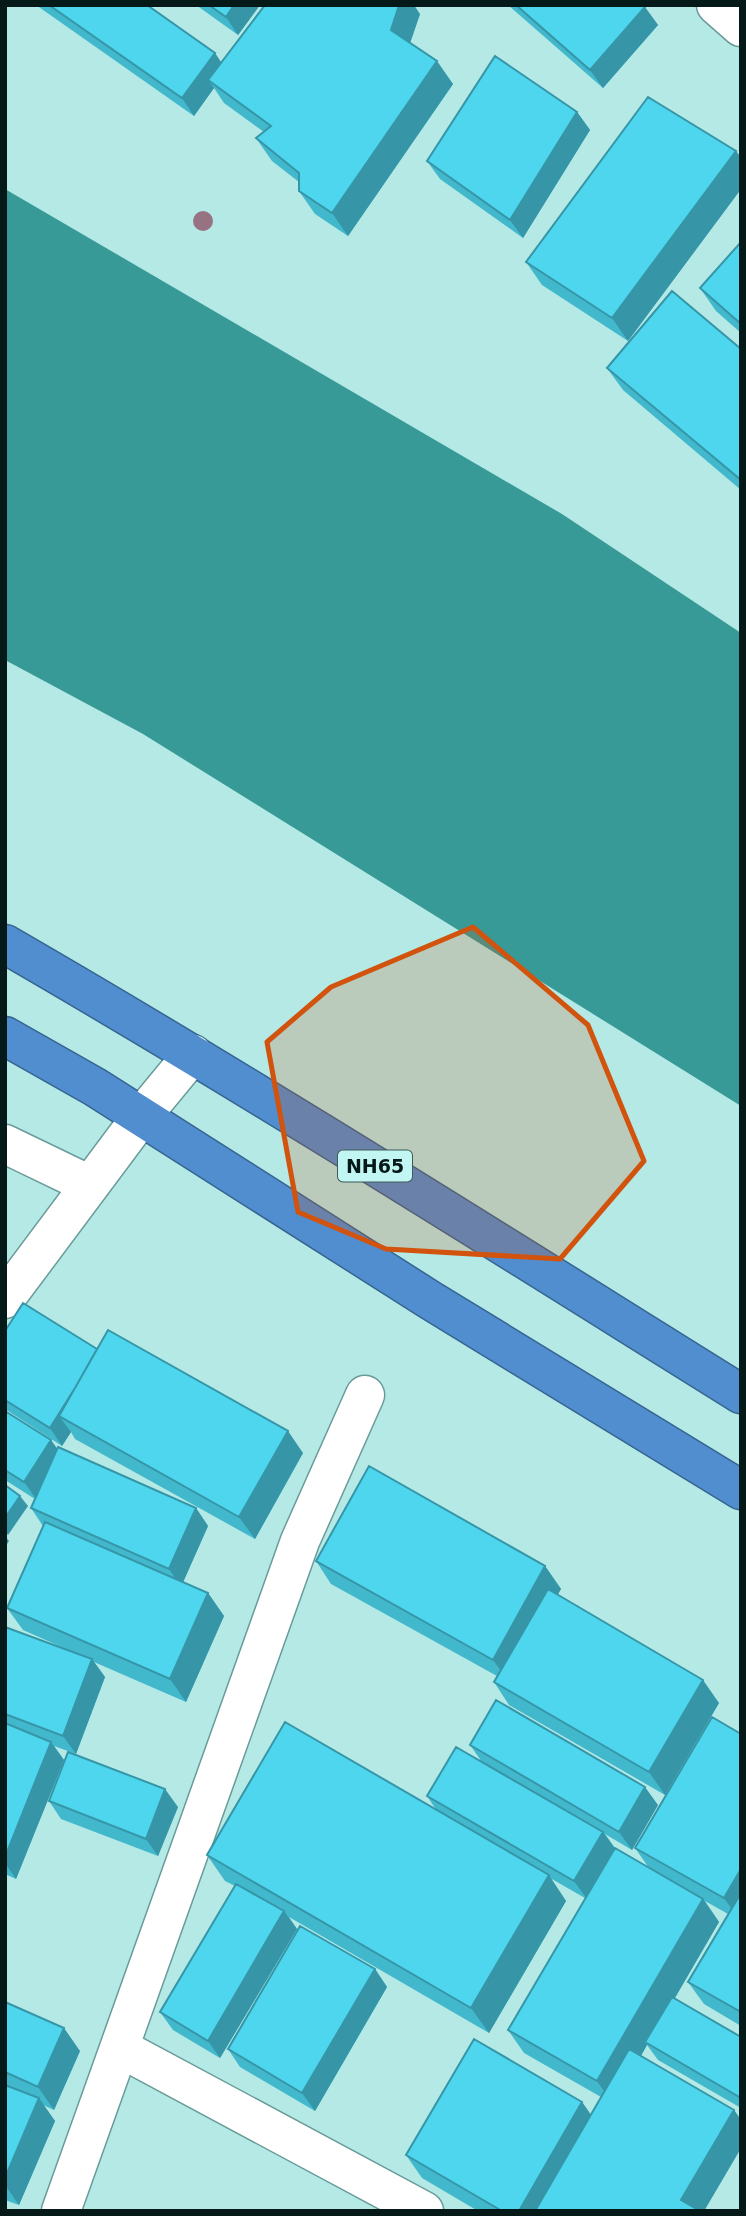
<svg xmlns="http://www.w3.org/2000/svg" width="746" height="2216" font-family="'DejaVu Sans',sans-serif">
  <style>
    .water { fill: #389a97 }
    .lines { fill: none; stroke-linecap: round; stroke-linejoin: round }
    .street-casing { stroke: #699c99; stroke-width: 41 }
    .secondary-casing { stroke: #699c99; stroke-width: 41 }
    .highway-casing { stroke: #366590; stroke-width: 41 }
    .street { stroke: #fff; stroke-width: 38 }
    .secondary { stroke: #fff; stroke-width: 38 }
    .highway { stroke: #508ed0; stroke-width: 38 }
    .tree { fill: #977282 }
    .wall { fill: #42b8cd }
    .shaded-wall { fill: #3696a7 }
    .building { fill: #4dd6ee; stroke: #3696a7; stroke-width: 2 }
    .marked { fill: #d1530d; fill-opacity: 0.2; stroke: #d1530d; stroke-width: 5; stroke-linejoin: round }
    .labels { text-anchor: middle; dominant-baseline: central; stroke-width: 7; stroke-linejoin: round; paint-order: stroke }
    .shield { fill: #c1f6f3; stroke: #3d5b5a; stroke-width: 2 }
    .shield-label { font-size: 19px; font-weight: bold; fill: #051918 }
  </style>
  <rect width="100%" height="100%" fill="#b4e9e6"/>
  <path class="water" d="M5,189L562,514L741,633V1106L143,734L5,660Z"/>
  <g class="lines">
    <g class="street-casing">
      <path id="street" d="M5,1299L141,1117L193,1054
        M120,2048L424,2211
        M61,2211L300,1541L365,1395"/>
    </g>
    <g class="secondary-casing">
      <path id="secondary" d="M716,5L741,27
        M5,1144L90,1185"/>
    </g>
    <g class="highway-casing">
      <path id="highway" d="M5,944C254,1088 497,1242 741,1394
        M5,1036L95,1087L430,1300L741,1490"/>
    </g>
    <use href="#street" class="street"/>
    <use href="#secondary" class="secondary"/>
    <use href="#highway" class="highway"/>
  </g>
  <circle class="tree" cx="203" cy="221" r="10"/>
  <path class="wall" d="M36,5H147L215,53L221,63L420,14L410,43L453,84L348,236L315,214L299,191V182L272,161L256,138L264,132L224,103L214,88L194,116Z
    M196,5H260L238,35Z
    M508,5H643L658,25L603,88Z
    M577,112L590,130L523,238L440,179L427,161Z
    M736,151L741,158V189L628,341L542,285L526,262Z
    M741,242V333L716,311L700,288Z
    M741,349V490L623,390L607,368Z
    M5,1331L97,1349L303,1453L255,1539L75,1439L71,1432L62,1446L5,1409Z
    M5,1411L57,1449L196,1508L208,1526L183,1582L208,1593L224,1616L186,1702L94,1662L105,1677L76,1754L54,1746L64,1760L16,1879L5,1874V1627L66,1649L23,1630L7,1608L43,1526L31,1508L35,1499L5,1480Z
    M316,1561L545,1566L561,1589L557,1595L719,1703L665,1795L509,1705L494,1682L497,1676L331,1584Z
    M741,1734V2026L704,2004L688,1982L728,1914L705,1901L719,1922L675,1998L741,2037V2108L658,2060L647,2045L641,2056L734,2110L741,2120V2148L704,2211H478L422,2178L406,2155L582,2102L591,2115L601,2097L524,2053L508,2030L585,1898L550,1878L566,1901L489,2033L289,1917L297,1929L220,2058L173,2030L160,2012L235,1886L225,1881L207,1855L437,1811L427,1796L482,1762L470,1745L658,1805L632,1850L605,1834L615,1848L649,1868L635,1848Z
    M49,1801L178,1807L158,1856L61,1819Z
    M375,1969L387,1987L315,2111L240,2067L228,2049Z
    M5,2002L80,2051L54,2110L43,2105L55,2121L19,2205L5,2200Z"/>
  <path class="shaded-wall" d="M234,5H260L238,35L226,17Z
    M399,5H414L420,14L407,52L391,30Z
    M645,7L658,25L603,88L590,70Z
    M215,53L227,71L208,80L214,88L194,116L182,98Z
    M437,61L453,84L348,236L332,213Z
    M577,112L590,130L523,238L510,220Z
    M736,151L741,158V189L628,341L612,318Z
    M99,1351L59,1416L71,1432L62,1446L50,1428Z
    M288,1431L303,1453L255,1539L239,1517Z
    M51,1440L64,1458L37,1500L24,1482Z
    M20,1496L28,1506L8,1535L5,1531V1518Z
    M196,1508L208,1526L181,1587L169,1569Z
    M5,1536L9,1541L5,1547Z
    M545,1566L561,1589L509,1682L493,1660Z
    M208,1593L224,1616L186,1702L170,1679Z
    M92,1659L105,1677L76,1754L63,1736Z
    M703,1680L719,1703L665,1795L649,1772Z
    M51,1742L64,1760L16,1879L5,1863V1857Z
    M645,1787L658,1805L632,1850L619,1832Z
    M165,1789L178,1807L158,1856L146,1839Z
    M603,1832L616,1850L587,1899L574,1881Z
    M741,1869V1919L740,1921L724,1898Z
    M549,1875L566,1901L489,2033L471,2008Z
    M703,1899L719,1922L648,2044L645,2042L647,2045L613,2104L597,2081Z
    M284,1911L297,1929L220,2058L208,2041Z
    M375,1969L387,1987L315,2111L302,2093Z
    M64,2028L80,2051L54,2110L38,2087Z
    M39,2098L55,2121L19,2205L5,2185V2178Z
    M582,2102L598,2125L548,2211H519Z
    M734,2110L741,2120V2148L704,2211H689L681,2200Z"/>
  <path class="building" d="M49,5H147L215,53L182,98Z
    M209,5H234L226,17Z
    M265,5H399L391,30L437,61L332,213L299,191V173L256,138L271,126L208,80Z
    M516,5H643L645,7L590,70Z
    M495,56L577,112L510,220L427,161Z
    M648,97L736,151L612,318L526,262Z
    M741,242V324L700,288Z
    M672,291L741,349V480L607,368Z
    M23,1303L97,1349L75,1388L50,1428L5,1400V1331Z
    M108,1330L288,1431L239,1517L59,1416Z
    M5,1411L51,1440L24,1482L5,1470Z
    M58,1447L196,1508L169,1569L31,1508Z
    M369,1466L545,1566L493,1660L316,1561Z
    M5,1485L20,1496L5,1518Z
    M45,1522L208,1593L170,1679L7,1608Z
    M548,1589L703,1680L649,1772L494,1682Z
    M5,1627L92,1659L63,1736L5,1714Z
    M496,1700L645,1787L619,1832L470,1745Z
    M712,1717L741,1734V1869L724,1898L635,1848Z
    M285,1722L549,1875L471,2008L207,1855Z
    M5,1723L51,1742L5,1857Z
    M456,1747L603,1832L574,1881L427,1796Z
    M68,1752L165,1789L146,1839L49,1801Z
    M615,1848L703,1899L597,2081L508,2030Z
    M236,1884L284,1911L208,2041L160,2012Z
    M741,1893V2012L688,1982Z
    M300,1926L375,1969L302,2093L228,2049Z
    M672,1997L741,2037V2098L645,2042Z
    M5,2002L64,2028L38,2087L5,2072Z
    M474,2039L582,2102L519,2211H502L406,2155Z
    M629,2049L734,2110L681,2200L700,2211H535Z
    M5,2085L39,2098L5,2178Z"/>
  <path class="marked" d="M473,927L588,1025L644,1161L560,1259L386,1249L298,1212L267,1042L331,987Z"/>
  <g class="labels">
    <rect class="shield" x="338" y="1150.5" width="74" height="31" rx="5"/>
    <g class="shield-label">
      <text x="375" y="1166">NH65</text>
    </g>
  </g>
  <rect width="746" height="2216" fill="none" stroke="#051918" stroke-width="14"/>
</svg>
